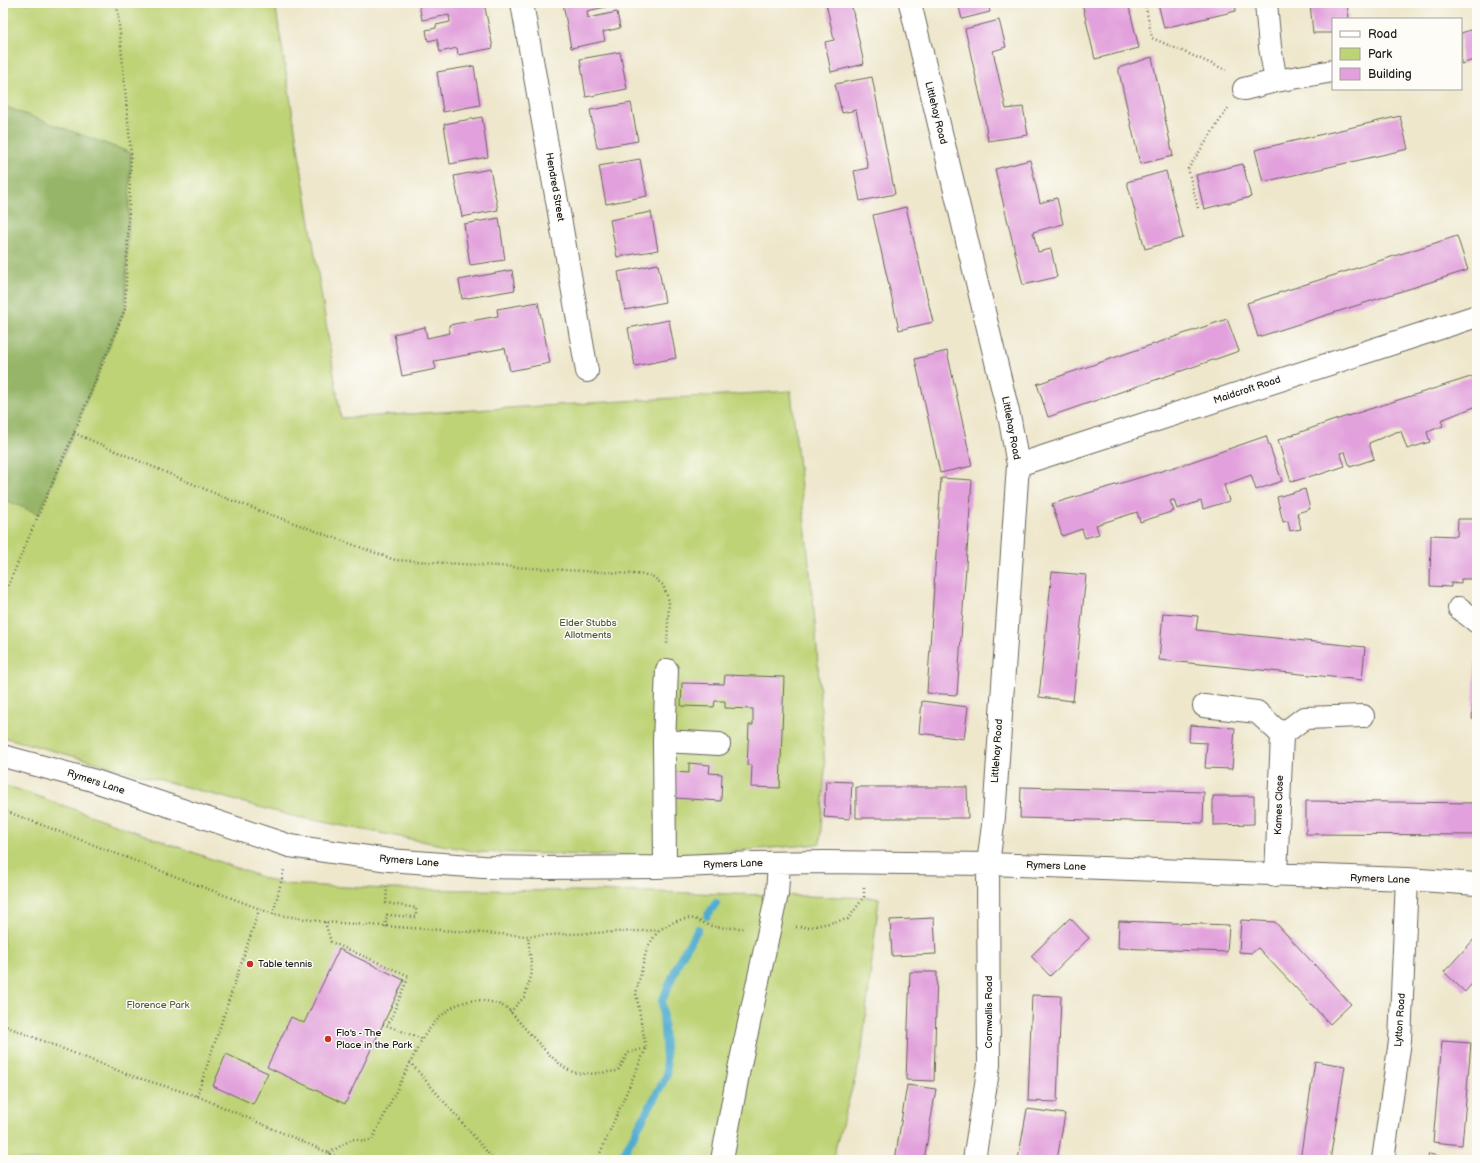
<svg xmlns="http://www.w3.org/2000/svg" width="1480" height="1163" font-family="'Balsamiq Sans',sans-serif">
  <style>
    .green { fill: #bed376; stroke: #6d7849 }
    .forest { fill: #96b567; stroke: #596842 }
    .lines { fill: none; stroke-linecap: round; stroke-linejoin: round }
    .stream { stroke: #4facce; stroke-width: 8 }
    .building { fill: #e2a1dc }
    .minor-casing { stroke: #66635a; stroke-width: 24 }
    .path { stroke: #66635a; stroke-width: 2.5; stroke-dasharray: 1 3; stroke-linecap: butt }
    .minor { stroke: #fff; stroke-width: 22 }
    .poi-dot { fill: #c8321e; stroke: #fdfcf7; stroke-width: 1.5 }
    .labels { text-anchor: middle; dominant-baseline: central; stroke-width: 3; stroke-linejoin: round; paint-order: stroke }
    .street-label { font-size: 10px; fill: #1c1c1c; stroke: #fdfcf7 }
    .park-label { font-size: 10px; fill: #555c3c; stroke: #fdfcf7 }
    .poi-label { font-size: 10px; fill: #1c1c1c; stroke: #fdfcf7; text-anchor: start }
  </style>
  <rect width="100%" height="100%" fill="#fdfcf7"/>
  <filter id="ink" filterUnits="userSpaceOnUse"><feTurbulence type="fractalNoise" baseFrequency=".025" numOctaves="2"/><feDisplacementMap in="SourceGraphic" scale="8" xChannelSelector="R" yChannelSelector="G"/><feConvolveMatrix kernelMatrix="1 2 1 2 8 2 1 2 1" color-interpolation-filters="sRGB"/></filter>
  <filter id="wash" filterUnits="userSpaceOnUse"><feTurbulence type="fractalNoise" baseFrequency=".012" numOctaves="4" result="noise"/><feDisplacementMap in="SourceGraphic" scale="16" xChannelSelector="R" yChannelSelector="G"/><feGaussianBlur stdDeviation="0.9" result="paint"/><feColorMatrix in="noise" values="0 0 0 0 0 0 0 0 0 0 0 0 0 0 0 0 0 1.4 0 .05"/><feComposite in="paint" operator="in"/></filter>
  <g filter="url(#wash)">
    <rect width="100%" height="100%" fill="#eee7cc"/>
    <path class="green" d="M3,3H275L341,418L791,391L815,621L825,768L820,844L661,857L478,852L292,816L3,737Z
      M3,785L23,791L281,884L387,889L655,892L879,898L861,1057L832,1160H3Z"/>
    <path class="forest" d="M3,106L131,153L125,309L39,514L3,499Z"/>
    <g class="lines">
      <path class="stream" d="M707,916L716,903
        M620,1160L667,1075L662,1001L681,957L698,929"/>
    </g>
    <g id="blocks">
      <path class="building" d="M429,3H484L493,48L458,55L457,48L440,52L437,39L428,41L426,30L436,28V25L450,22L449,15L422,20L419,5Z
        M563,3H605L606,7L587,11L588,18L617,12L620,28L603,32L605,41L571,48Z
        M826,3H851L864,64L831,72L825,42L834,40Z
        M958,3H988L990,12L962,19Z
        M1082,3H1128L1139,48L1095,59Z
        M1158,3H1235L1236,11L1164,28Z
        M1310,3H1347L1349,19H1333V33H1313Z
        M999,20L1006,47L993,51L1006,109L1023,107L1028,135L988,141L984,113L965,29Z
        M1477,28V59L1461,64V33Z
        M620,52L627,89L586,97L580,59Z
        M1152,57L1173,156L1140,164L1118,68Z
        M474,66L480,105L443,112L437,72Z
        M872,77L895,194L860,201L854,171L868,168L856,110L842,113L835,84Z
        M631,103L638,141L597,148L590,110Z
        M1400,116L1408,149L1263,182L1255,150Z
        M482,117L488,157L450,164L444,124Z
        M640,159L647,196L606,204L599,166Z
        M1030,160L1040,203L1057,198L1063,224L1033,232L1038,252L1051,249L1057,277L1023,285L995,169Z
        M1243,164L1251,197L1204,209L1196,175Z
        M490,169L498,210L462,217L454,176Z
        M1166,171L1183,238L1145,249L1127,182Z
        M906,207L933,322L899,330L873,215Z
        M651,212L658,250L617,257L610,220Z
        M499,218L505,260L470,265L464,224Z
        M1457,236L1468,270L1258,337L1247,303Z
        M658,264L665,302L625,310L618,272Z
        M512,270L515,290L462,299L459,280Z
        M538,302L550,363L510,371L505,348L434,361L436,369L402,376L394,334L425,327L427,338L450,333L449,325L498,316L497,309Z
        M1227,319L1239,351L1048,417L1037,384Z
        M669,320L676,358L635,366L628,328Z
        M947,351L972,466L940,473L915,359Z
        M1477,375V406L1441,420L1443,426L1427,432L1430,442L1407,449L1401,431L1396,432L1369,443L1374,459L1350,467L1345,452H1343L1340,453L1345,466L1318,475V474L1291,482L1278,440L1332,421Z
        M1266,436L1282,481L1256,490L1251,475L1224,485L1229,501L1203,509L1201,501L1177,509L1174,500H1172L1170,501L1174,511L1140,522L1137,512L1096,525L1099,534L1085,538L1082,529L1062,536L1052,504L1188,463Z
        M941,478L972,480L957,695L927,693Z
        M1305,489L1310,509L1297,513L1301,529L1290,531L1288,521L1283,522L1277,497Z
        M1458,519H1477V579H1461V584L1451,583V587L1430,586L1431,535L1457,536Z
        M1052,572L1086,575L1073,701L1039,697Z
        M1163,613L1198,616L1196,630L1365,647L1362,680L1159,660Z
        M1476,654H1477V719H1472Z
        M725,675L784,677L780,788L751,787L752,765H747L749,725H753V709L725,708V701H715L714,707L681,706L682,683L724,684Z
        M922,701L968,707L964,739L919,733Z
        M1190,725L1235,728L1232,769L1205,768L1207,743L1189,742Z
        M689,763L710,765L709,773L722,774L721,801L674,798L675,772L689,773Z
        M826,781L852,782L850,819L824,817Z
        M856,787H967L968,818H856Z
        M1021,787L1204,792L1203,823L1020,818Z
        M1213,796H1254V824L1213,825Z
        M1306,801L1477,803V835L1306,834Z
        M934,918L936,954L892,956L890,920Z
        M1070,918L1089,938L1050,976L1031,956Z
        M1241,920L1275,922L1351,1004L1330,1024L1258,948L1252,953L1239,952Z
        M1119,921L1229,925L1227,952L1118,948Z
        M1477,936V978L1465,992L1444,972Z
        M339,949L404,980L345,1104L267,1067L291,1017L304,1023Z
        M910,972H937L934,1081L906,1080Z
        M1032,995L1061,996L1057,1102L1028,1101Z
        M1442,1041L1471,1043L1462,1145L1433,1142Z
        M226,1054L268,1073L253,1104L213,1086Z
        M1315,1061L1345,1066L1330,1160H1300Z
        M907,1085L936,1089L924,1160H895Z
        M1027,1109L1065,1114L1057,1160H1018Z
        M1429,1154L1452,1159V1160H1427Z"/>
    </g>
  </g>
  <g filter="url(#ink)">
    <use href="#blocks" fill-opacity="0" stroke="#66635a" stroke-width="1"/>
    <g class="lines">
      <g class="minor-casing">
        <path id="minor" d="M522,3L587,371
          M910,3L1010,420L1018,465L994,817L988,864L989,1065L974,1160
          M1266,3L1270,47L1276,81
          M1244,89L1276,81L1333,71
          M1018,465L1477,316
          M1459,608L1477,622
          M1204,706L1257,712L1282,735L1304,718L1363,716
          M664,741L719,744
          M3,756L92,780L290,846L389,860L483,867L544,868L657,867L755,863L825,862L988,864L1407,879L1477,884
          M665,866L664,741L667,670
          M1276,875L1282,735
          M722,1160L739,1069L777,894L779,863
          M1383,1160L1400,1041L1407,879"/>
      </g>
      <path class="path" d="M1145,3L1152,38L1226,70
        M1198,208L1188,169L1228,108
        M74,433L228,499L395,560L651,575L663,585L669,601L667,645
        M3,597L74,433L125,309L131,153L117,3
        M3,810L273,914L325,922L528,936L659,930C667,926 675,920 685,919C695,916 702,924 712,926C722,928 733,928 743,928
        M273,914L284,870
        M325,922L331,942L409,976L388,1025
        M385,927L387,915L416,917V908L386,903L387,885
        M796,927H810L848,919L864,897V888
        M510,1012L525,996L532,973L528,936
        M383,1024L422,1039
        M3,1025L129,1075L197,1096L329,1153L343,1160
        M410,1062L494,1160
        M197,1096L259,910
        M329,1153L352,1139L365,1141L372,1140L422,1039C444,1007 468,989 507,1008C521,1023 555,1066 573,1072C587,1076 604,1072 618,1071L628,1053L646,1048
        M597,1160L646,1048L636,993L647,948L658,931"/>
      <use href="#minor" class="minor"/>
    </g>
  </g>
  <g class="poi-dot">
    <circle cx="250" cy="964" r="4"/>
    <circle cx="328" cy="1039" r="4"/>
  </g>
  <g class="labels">
    <g class="street-label">
      <text transform="translate(936 113) rotate(76)">Littlehay Road</text>
      <text transform="translate(555 187) rotate(80)">Hendred Street</text>
      <text transform="translate(1247 390) rotate(-18)">Maidcroft Road</text>
      <text transform="translate(1011 428) rotate(79)">Littlehay Road</text>
      <text transform="translate(997 751) rotate(-86)">Littlehay Road</text>
      <text transform="translate(96 782) rotate(18)">Rymers Lane</text>
      <text transform="translate(1279 805) rotate(-88)">Kames Close</text>
      <text transform="translate(409 861) rotate(5)">Rymers Lane</text>
      <text transform="translate(733 864) rotate(-2)">Rymers Lane</text>
      <text transform="translate(1056 866) rotate(2)">Rymers Lane</text>
      <text transform="translate(1380 879) rotate(2)">Rymers Lane</text>
      <text transform="translate(989 1012) rotate(-90)">Cornwallis Road</text>
      <text transform="translate(1400 1020) rotate(-86)">Lytton Road</text>
    </g>
    <g class="park-label">
      <text x="588" y="623">Elder Stubbs<tspan x="588" dy="12">Allotments</tspan></text>
      <text x="158" y="1005">Florence Park</text>
    </g>
    <g class="poi-label">
      <text x="258" y="964">Table tennis</text>
      <text x="336" y="1033">Flo's - The<tspan x="336" dy="12">Place in the Park</tspan></text>
    </g>
  </g>
  <rect width="1480" height="1163" fill="none" stroke="#fdfcf7" stroke-width="16"/>
  <rect x="1332" y="18" width="130" height="72" fill="#fdfcf7" stroke="#a3a29f"/>
  <rect x="1340" y="31" width="20" height="6" fill="#ffffff" stroke="#a3a29f"/>
  <text x="1368" y="38" font-size="12" fill="#1c1c1c">Road</text>
  <rect x="1340" y="48" width="20" height="12" fill="#bed376" stroke="#a3a29f"/>
  <text x="1368" y="58" font-size="12" fill="#1c1c1c">Park</text>
  <rect x="1340" y="68" width="20" height="12" fill="#e2a1dc" stroke="#a3a29f"/>
  <text x="1368" y="78" font-size="12" fill="#1c1c1c">Building</text>
</svg>
